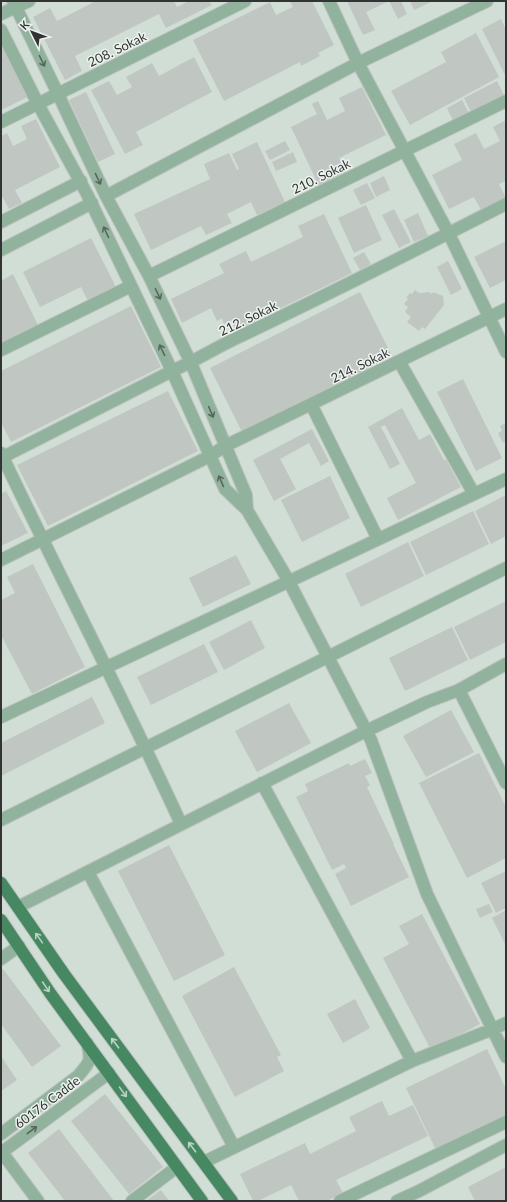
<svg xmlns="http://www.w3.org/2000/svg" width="507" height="1202" font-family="Lato,sans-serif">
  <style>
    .built { fill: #d1ded5 }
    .building { fill: #c0c6c2 }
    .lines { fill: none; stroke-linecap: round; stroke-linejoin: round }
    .minor-casing { stroke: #bdc2bf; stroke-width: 14 }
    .major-casing { stroke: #bdc2bf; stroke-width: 14 }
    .minor { stroke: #91b39d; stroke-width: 12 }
    .major { stroke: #458861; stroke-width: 12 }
    .oneway { stroke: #58675d }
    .oneway2 { stroke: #bbd3c4 }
    .labels { text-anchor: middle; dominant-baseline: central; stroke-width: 3; stroke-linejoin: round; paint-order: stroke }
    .street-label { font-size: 13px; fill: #323433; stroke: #edf3ef }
  </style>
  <rect width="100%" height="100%" fill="#e0e6e2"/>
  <path class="built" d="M1,1H506V1201H1Z"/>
  <path class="building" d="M96,1H174L177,7L187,2V1H209L212,5L166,28L159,14L75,56L82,71L65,80L33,17L50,8L57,21Z
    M290,1H312L334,45L318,53L320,56L301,66L300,62L224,101L193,40L270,2L276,15L293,7Z
    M347,1H401L407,14L398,19L389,1L366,12L375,30L363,35Z
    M410,1H433L414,10Z
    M501,19L506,30V77L482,29Z
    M476,33L499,77L410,125L391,91L446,62L441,52Z
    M3,48L28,97L1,110V49Z
    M194,57L212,92L136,132L143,145L125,154L91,90L109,81L117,95L132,87L126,77L152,63L159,76Z
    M497,81L504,95L471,112L464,98Z
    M362,87L386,135L339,158L346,173L319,186L291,127L317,114L312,104L318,101L327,120L345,111L339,98Z
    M86,92L115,154L98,162L69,100Z
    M462,100L469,113L453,121L447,108Z
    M36,119L60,167L15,190L22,203L9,209L2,196L1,197V136L7,133L13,146L27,139L21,126Z
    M506,120V181L499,184L506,198L481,210L474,197L449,209L432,175L462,160L454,144L476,133L484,149L500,141L493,127Z
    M285,141L290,150L270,160L265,151Z
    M257,142L285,202L257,215L251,202L227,214L232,223L206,235L201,226L151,250L134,214L210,179L204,164L229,153L237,170L239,169L232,154Z
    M293,152L297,162L276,171L272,162Z
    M384,176L390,190L376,197L370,183Z
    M367,183L375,198L361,205L353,190Z
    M366,205L382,240L354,253L338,218Z
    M394,209L411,242L399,248L382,215Z
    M418,213L428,236L414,242L404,220Z
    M324,214L352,273L236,330L231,320L224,324L222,318L217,321L211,308L182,323L171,299L224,273L219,264L246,251L251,262L303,237L298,226Z
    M91,238L116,287L88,301L81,287L40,307L23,272Z
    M506,241V280L490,288L474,257Z
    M364,252L371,264L360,270L353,258Z
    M448,261L462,289L451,295L437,267Z
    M13,274L38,325L1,344V281Z
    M415,290L419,293L429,292L432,294L433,292L443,296L444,305L425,329L422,327L419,331L407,322L411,317L405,312L408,307L404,304L408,299L406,298L410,293L412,294Z
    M360,292L392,356L242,432L210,368Z
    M131,306L161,367L11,442L1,422V371Z
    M463,379L502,458L476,471L437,392Z
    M168,391L198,451L48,526L17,465Z
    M402,408L419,440L430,434L444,460L446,459L461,487L398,520L387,498L416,483L385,425L381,427L400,464L390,469L368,427Z
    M506,423V441L503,443L498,433L502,431L500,426Z
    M312,429L329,461L321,466L309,443L280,459L296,489L274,501L253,460Z
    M330,476L350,518L302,542L281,500Z
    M6,491L28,533L1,546V494Z
    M506,495V536L491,544L475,511Z
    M473,511L489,544L426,575L410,542Z
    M408,542L424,576L361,607L345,574Z
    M236,555L251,584L203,607L189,578Z
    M33,564L85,667L32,694L1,635V600L15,593L7,577Z
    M506,601V642L470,660L454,627Z
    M251,620L265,648L224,670L209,642Z
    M452,627L468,660L405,691L389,658Z
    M204,644L218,672L151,705L137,677Z
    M92,697L105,723L1,776V743Z
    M289,703L311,743L257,772L235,731Z
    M451,710L474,752L426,777L403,736Z
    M479,753L506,807V858L467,878L419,783Z
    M365,759L372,773L365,776L370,785L367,787L394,844H393L409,877L351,906L335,874L346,868L344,864L332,870L296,797L308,791L305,784L349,763L350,766Z
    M169,845L225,955L174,981L118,871Z
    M506,871V908L496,913L481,883Z
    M489,904L493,912L480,918L476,909Z
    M506,910V946L492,918Z
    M422,914L480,1024L431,1050L383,958L409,944L399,926Z
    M234,967L281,1055L277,1057L284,1071L235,1097L182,996Z
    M3,969L61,1046L32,1067L1,1024V971Z
    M355,999L370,1028L343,1043L327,1014Z
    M487,1049L506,1089V1119L437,1152L406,1088Z
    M1,1056L17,1080L1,1091Z
    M105,1094L163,1167L129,1194L71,1121Z
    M382,1101L389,1116L413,1105L428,1136L336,1180L343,1193L327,1201H299L291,1185L258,1201H253L240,1174L305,1143L310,1154L356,1131L349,1117Z
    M59,1129L114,1201H65L28,1153Z
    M506,1167V1201H475L468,1187Z
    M161,1190L169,1201H146Z"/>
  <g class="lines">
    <g class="minor-casing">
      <path id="minor" d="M13,1L58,94L106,196L149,276L191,363L246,495L247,510
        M329,1L358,63L449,234L506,352
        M1,14L29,1
        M1,30L38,104L87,194L172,371L225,489L247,510L287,578L371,740L427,894L506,1057
        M1,122L245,1
        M106,196L358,63L487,1
        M1,222L81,181
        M1,250L92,203
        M149,276L506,101
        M1,350L131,286
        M399,361L474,494
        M311,404L378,539
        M1,453C60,578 124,699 181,824
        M3,457L172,371C197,360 220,345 245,334C333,292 420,248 506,204
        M1,560L210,456L225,446L506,309
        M459,690L506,783
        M1,717L506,479
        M262,783L412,1061
        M1,820L506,568
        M88,872L234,1147
        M18,907L366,731L427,702L459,690L506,664
        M1,959L19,946
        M1,1134L78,1076C90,1062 92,1061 87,1043
        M1,1151L38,1201
        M1,1153L109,1073
        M204,1162L412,1061L493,1029L506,1023
        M132,1201L177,1167
        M340,1201L506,1122
        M397,1201L419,1191L506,1145"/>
    </g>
    <g class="major-casing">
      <path id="major" d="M1,883L64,974L232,1201
        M1,920L50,993L202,1201"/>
    </g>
    <use href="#minor" class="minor"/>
    <use href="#major" class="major"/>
  </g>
  <defs><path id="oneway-shaft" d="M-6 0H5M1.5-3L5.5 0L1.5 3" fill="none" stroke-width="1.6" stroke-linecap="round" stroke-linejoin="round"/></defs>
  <g class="oneway">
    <use href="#oneway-shaft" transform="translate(42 61) rotate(64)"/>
    <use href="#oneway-shaft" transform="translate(98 179) rotate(65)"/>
    <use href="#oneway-shaft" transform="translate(106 232) rotate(-115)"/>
    <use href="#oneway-shaft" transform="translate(158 294) rotate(64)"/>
    <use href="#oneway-shaft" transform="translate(162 350) rotate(-116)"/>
    <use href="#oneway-shaft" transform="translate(211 412) rotate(67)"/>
    <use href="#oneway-shaft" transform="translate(221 481) rotate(-114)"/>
    <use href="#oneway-shaft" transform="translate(32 1130) rotate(-37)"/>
  </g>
  <g class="oneway2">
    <use href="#oneway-shaft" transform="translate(39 938) rotate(-125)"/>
    <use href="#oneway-shaft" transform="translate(46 987) rotate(56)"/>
    <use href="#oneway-shaft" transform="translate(115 1043) rotate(-127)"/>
    <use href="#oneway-shaft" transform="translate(123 1092) rotate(54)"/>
    <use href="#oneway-shaft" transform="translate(192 1147) rotate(-127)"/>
  </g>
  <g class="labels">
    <g class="street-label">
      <text transform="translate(117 49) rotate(-26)">208. Sokak</text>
      <text transform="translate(321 176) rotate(-26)">210. Sokak</text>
      <text transform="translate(248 318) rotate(-26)">212. Sokak</text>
      <text transform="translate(360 365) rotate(-26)">214. Sokak</text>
      <text transform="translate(47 1102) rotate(-37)">60176 Cadde</text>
    </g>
  </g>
  <rect width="507" height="1202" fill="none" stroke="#323433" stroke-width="4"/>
  <g transform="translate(32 32) rotate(312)" stroke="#edf3ef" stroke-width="3" paint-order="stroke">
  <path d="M0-3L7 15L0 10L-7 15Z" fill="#323433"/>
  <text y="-6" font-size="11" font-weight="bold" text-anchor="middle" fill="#323433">K</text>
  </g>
</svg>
